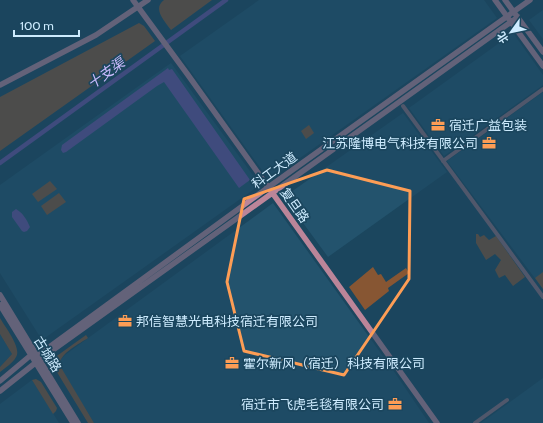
<svg xmlns="http://www.w3.org/2000/svg" width="543" height="423" font-family="Cabin,'Noto Sans SC',sans-serif">
  <style>
    .built { fill: #23536d }
    .green { fill: #875633 }
    .water { fill: #6a52a3 }
    .lines { fill: none; stroke-linecap: round; stroke-linejoin: round }
    .canal { stroke: #6a52a3; stroke-width: 4.5 }
    .street { stroke: #906e7a; stroke-width: 4 }
    .secondary { stroke: #bb8599; stroke-width: 5.5 }
    .marked { fill: none; stroke: #fd9d55; stroke-width: 3; stroke-linejoin: round }
    .labels { text-anchor: middle; dominant-baseline: central; stroke-width: 3.5; stroke-linejoin: round; paint-order: stroke }
    .poi-label { font-size: 13px; fill: #cdebfe; stroke: #1b465e; text-anchor: start }
    .street-label { font-size: 13px; fill: #cdebfe; stroke: #1b465e }
    .water-label { font-size: 14px; font-style: italic; fill: #cbbbfe; stroke: #1b465e }
  </style>
  <rect width="100%" height="100%" fill="#1b465e"/>
  <path class="built" d="M259,0H484L497,18L269,180L180,56Z
    M543,10V39L529,20Z
    M513,33L543,75V85L444,156L409,108Z
    M171,63L260,185L42,340L0,273V185Z
    M543,92V289L447,161Z
    M403,113L447,172L328,257L284,197Z
    M273,203L395,373L429,423H94L60,367L59,364L61,359L65,355Z
    M0,334L12,354L0,367Z
    M543,378V423H481Z
    M32,380L59,423H0V404Z"/>
  <path class="green" d="M164,0H212L171,30C165,21 152,9 164,0Z
    M139,23L144,26L155,41L0,151V97Z
    M309,125L314,133L306,139L301,131Z
    M50,181L57,189L38,202L32,194Z
    M59,193L66,202L47,215L41,206Z
    M476,234H478L480,237L484,235L489,240L496,236L525,277L513,286L505,275L499,278L495,270L501,260L495,254L486,260L476,243Z
    M373,267L378,275L381,274L386,282L406,268L409,273L388,288L389,291L365,310L349,287Z
    M543,272V289L535,278Z
    M0,318C5,327 22,348 16,357C13,363 5,368 0,372V367L12,354L0,334Z
    M86,335L88,338C79,344 62,352 59,364L94,423H88L52,364V361L54,358Z
    M36,379L41,382L57,408L56,411L53,414L32,380Z"/>
  <path class="water" d="M168,68L169,70L172,69L250,180L239,188L164,82L157,86L66,152L63,153L61,150L62,145Z
    M16,209C23,213 27,220 30,227L27,231L24,232L22,231L12,217V212Z"/>
  <g class="lines">
    <path class="canal" d="M0,163L226,0"/>
    <path class="street" d="M403,106L543,297
      M443,161L543,89
      M475,423L507,400"/>
    <path class="secondary" d="M133,0L188,75L437,423
      M495,0L543,66
      M505,0L543,52
      M0,85L96,35L148,0
      M0,295L78,423
      M0,305L73,423
      M0,381L31,355L37,356L270,186L530,0
      M0,391L39,360L518,17"/>
  </g>
  <path d="M0 0H543V423H0ZM327,170L410,191L409,279L344,375L244,351L227,282L244,199Z" fill="#1b465e" fill-opacity=".55" fill-rule="evenodd"/>
  <path class="marked" d="M327,170L410,191L409,279L344,375L244,351L227,282L244,199Z"/>
  <defs>
    <g id="office-bare" transform="scale(1.08)"><path d="M-6-3h4V-5.5h4V-3h4V5H-6ZM-1-4.5V-3h2v-1.5ZM-6 0V1H6V0Z" fill="#fd9d55" stroke="#1b465e" stroke-width="2.5" paint-order="stroke"/></g>
  </defs>
  <g fill-rule="evenodd">
    <use href="#office-bare" x="438" y="125"/>
    <use href="#office-bare" x="489" y="143"/>
    <use href="#office-bare" x="125" y="321"/>
    <use href="#office-bare" x="232" y="363"/>
    <use href="#office-bare" x="395" y="404"/>
  </g>
  <g class="labels">
    <g class="poi-label">
      <text x="449" y="125">宿迁广益包装</text>
      <text x="478" y="143" text-anchor="end">江苏隆博电气科技有限公司</text>
      <text x="136" y="321">邦信智慧光电科技宿迁有限公司</text>
      <text x="243" y="363">霍尔新风（宿迁）科技有限公司</text>
      <text x="384" y="404" text-anchor="end">宿迁市飞虎毛毯有限公司</text>
    </g>
    <g class="street-label">
      <text transform="translate(274 170) rotate(-36)">科工大道</text>
      <text transform="translate(295 205) rotate(55)">复旦路</text>
      <text transform="translate(48 354) rotate(58)">古城路</text>
    </g>
    <g class="water-label">
      <text transform="translate(106 73) rotate(-36)">十支渠</text>
    </g>
  </g>
  <g transform="translate(511 32) rotate(237)" stroke="#1b465e" stroke-width="3" paint-order="stroke">
  <path d="M0-3L7 15L0 10L-7 15Z" fill="#cdebfe"/>
  <text y="-6" font-size="11" font-weight="bold" text-anchor="middle" fill="#cdebfe">北</text>
  </g>
  <path d="M14 30v6h65v-6" fill="none" stroke="#cdebfe" stroke-width="2"/>
  <text x="20" y="30" font-size="12" fill="#cdebfe" stroke="#1b465e" stroke-width="3" paint-order="stroke">100 m</text>
</svg>
